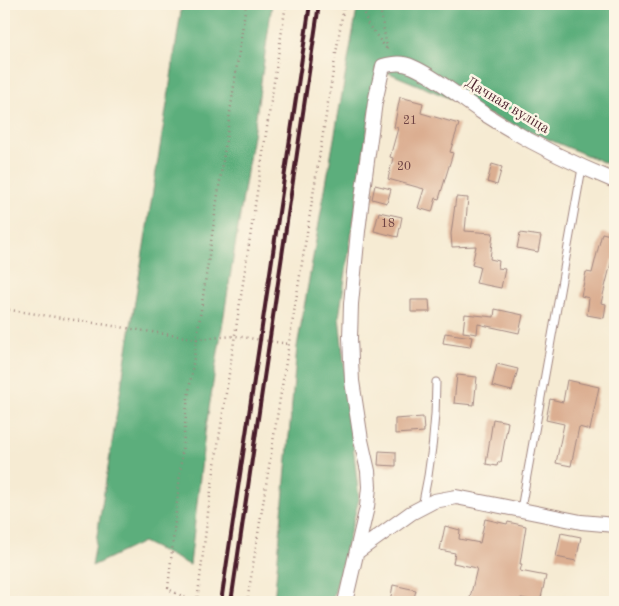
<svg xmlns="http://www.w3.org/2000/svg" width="619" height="606" font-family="'Old Standard TT',serif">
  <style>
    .forest { fill: #5cae7c; stroke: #536654 }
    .building { fill: #dbae91 }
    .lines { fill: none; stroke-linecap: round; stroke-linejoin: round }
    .service-casing { stroke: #a0857f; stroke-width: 9 }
    .minor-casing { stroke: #a0857f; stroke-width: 16 }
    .path { stroke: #a0857f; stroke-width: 2.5; stroke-dasharray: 1 4; stroke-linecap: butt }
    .service { stroke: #fff; stroke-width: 7 }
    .minor { stroke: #fff; stroke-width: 14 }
    .rail { stroke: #4a1f2b; stroke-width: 4 }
    .labels { text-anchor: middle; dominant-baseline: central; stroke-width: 5; stroke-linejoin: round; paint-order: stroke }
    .number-label { font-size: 12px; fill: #6e4344 }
    .street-label { font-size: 15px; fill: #4a1f2b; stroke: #fcf5e5 }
  </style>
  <rect width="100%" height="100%" fill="#fcf5e5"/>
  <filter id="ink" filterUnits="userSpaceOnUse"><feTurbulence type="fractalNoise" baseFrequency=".02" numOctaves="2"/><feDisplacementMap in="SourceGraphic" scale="10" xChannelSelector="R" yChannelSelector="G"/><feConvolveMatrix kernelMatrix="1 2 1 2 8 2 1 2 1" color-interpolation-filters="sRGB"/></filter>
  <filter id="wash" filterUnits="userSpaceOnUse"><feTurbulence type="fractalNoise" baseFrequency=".0096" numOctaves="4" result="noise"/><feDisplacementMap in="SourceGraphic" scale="20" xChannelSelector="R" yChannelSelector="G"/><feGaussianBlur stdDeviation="1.12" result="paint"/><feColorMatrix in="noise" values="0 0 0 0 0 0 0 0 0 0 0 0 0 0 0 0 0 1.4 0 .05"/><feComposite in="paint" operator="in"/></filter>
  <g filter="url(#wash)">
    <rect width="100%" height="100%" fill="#f6ebd3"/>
    <path class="forest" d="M182,4H272L257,110L205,433L190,565L143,542L92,566L167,104Z
      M358,4H615V167L377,68L339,317L359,499L332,602H274L297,347Z"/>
    <g id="blocks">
      <path class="building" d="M400,97L423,103L421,113L459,124L450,152L453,153L439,199L436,198L432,212L418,208L424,189L388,179L393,158L390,157L398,128L394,127Z
        M492,164L502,167L497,185L487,182Z
        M375,185L391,189L387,203L372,199Z
        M456,197L468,198L465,231L493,233L490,259L499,261L498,268L505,269L501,288L476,283L480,267L472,265L476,246L452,247L451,234Z
        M379,212L402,217L398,237L374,231Z
        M520,233L541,236L538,252L517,248Z
        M602,233L615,236V253L614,260L612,259L601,303L606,304L604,318L587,315L589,298L581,296L586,272L592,273Z
        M411,300H429L430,312H411Z
        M495,309L523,315L519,333L478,324L477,334L463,332L465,314L494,317Z
        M445,333L472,337L470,347L443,343Z
        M497,364L518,369L512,391L492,386Z
        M457,375L477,377L474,405L454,403Z
        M567,380L599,387L590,430L579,427L571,466L556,463L564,424L546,420L550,399L563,402Z
        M423,417L424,432L395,434V419Z
        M493,419L508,422L501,462H498L497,466L486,464Z
        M379,451L396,452V466L378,465Z
        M485,519L507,524L508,522L526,526L520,564H522L520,571L546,576L540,602L521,598L519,602H469L477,568L453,563L455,553L440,550L445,526L460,530L459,539L480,543Z
        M561,533L581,537L576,561L556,557Z
        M393,585L416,590L413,602H390Z"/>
    </g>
  </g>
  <g filter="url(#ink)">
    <use href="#blocks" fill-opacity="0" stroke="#a0857f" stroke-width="1"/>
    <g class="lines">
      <g class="service-casing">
        <path id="service" d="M422,507C431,466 436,424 436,382
          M521,509L582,168"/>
      </g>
      <g class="minor-casing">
        <path id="minor" d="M357,552L411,513L434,501L456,497L581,522L615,525
          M345,602L367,507L369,487L368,471L361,440L352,381L350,338L351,304L358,231L364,183L375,102L383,66C394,63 402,62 413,67C438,78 460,98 483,113C525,140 569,162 615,181"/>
      </g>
      <path class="path" d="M363,4L367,23L386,48
        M381,4L380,8L387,48L386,53
        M4,309L197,339L235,336L289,344
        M194,602L168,589L187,405L246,4
        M197,602L210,497L286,4
        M247,602L344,4"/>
      <use href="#service" class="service"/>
      <use href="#minor" class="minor"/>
      <path class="rail" d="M221,602L310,4
        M231,602L319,4"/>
    </g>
  </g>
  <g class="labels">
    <g class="number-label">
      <text x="410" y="121">21</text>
      <text x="404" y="167">20</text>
      <text x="388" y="224">18</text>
    </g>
    <g class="street-label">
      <text transform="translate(507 106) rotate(31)">Дачная вуліца</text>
    </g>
  </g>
  <rect width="619" height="606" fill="none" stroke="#fcf5e5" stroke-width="20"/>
</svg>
